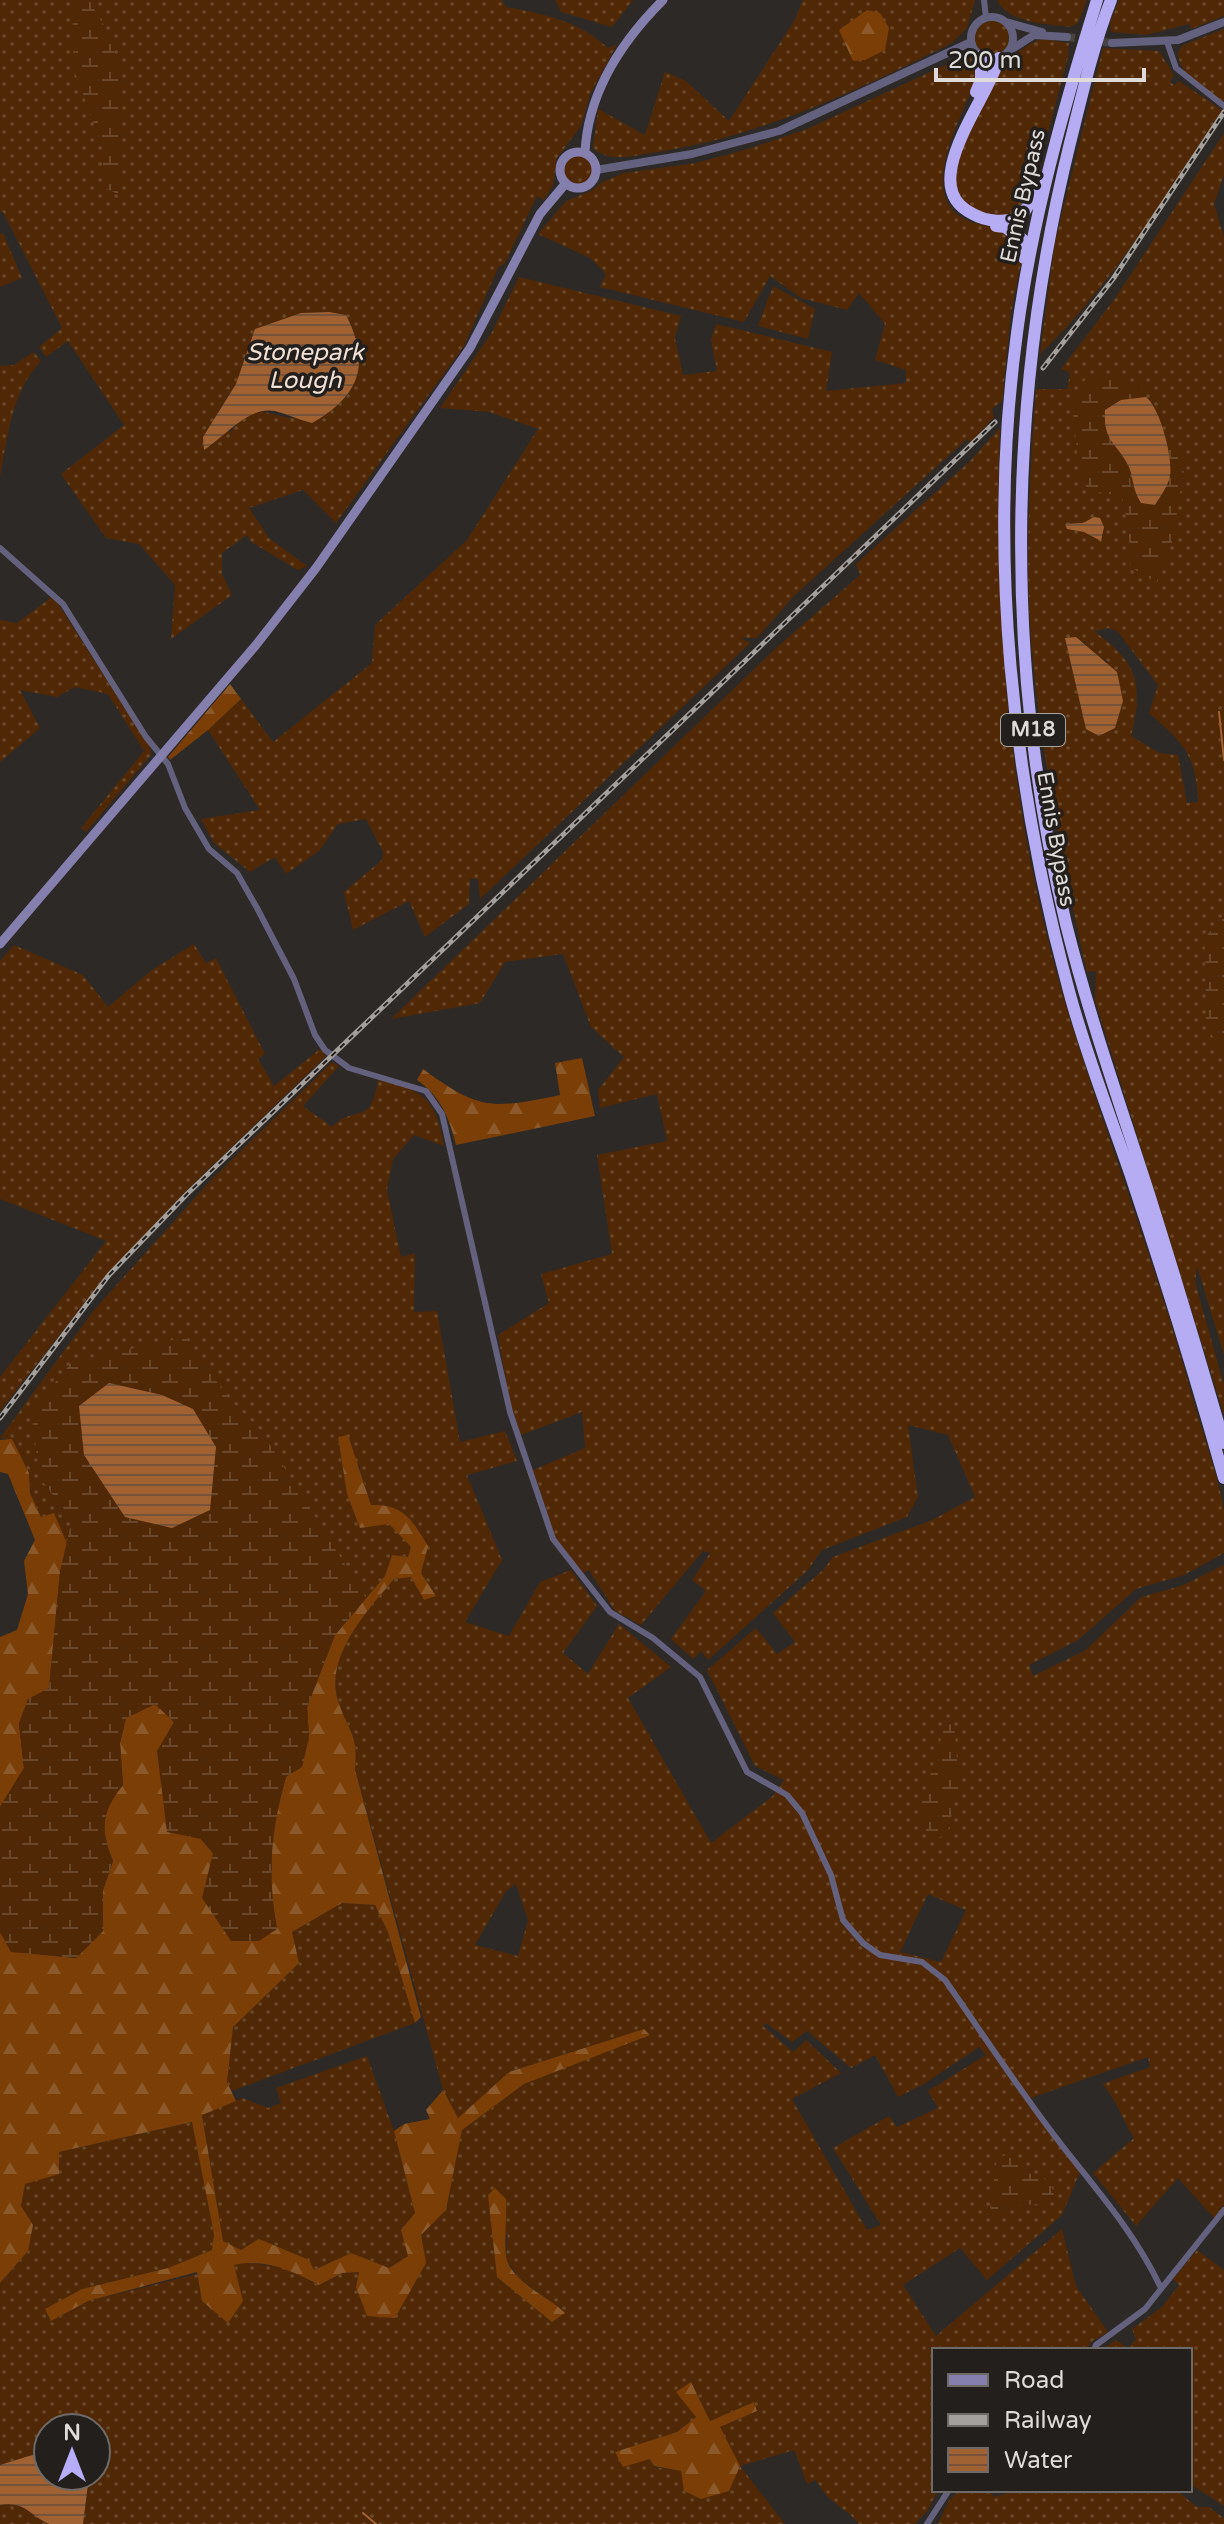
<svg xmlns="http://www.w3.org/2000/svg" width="1224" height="2524" font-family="'Varela Round',sans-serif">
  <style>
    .grass { fill: url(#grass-dots); fill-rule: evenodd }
    .forest { fill: url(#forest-firs) }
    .wetland { fill: url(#wetland-marsh) }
    .water { fill: url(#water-rules) }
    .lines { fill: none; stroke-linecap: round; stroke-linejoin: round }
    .stream { stroke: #a16233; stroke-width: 2 }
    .tertiary-tunnel { stroke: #484441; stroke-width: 8; stroke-dasharray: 8 4; stroke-linecap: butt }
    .minor { stroke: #64617e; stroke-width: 6 }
    .tertiary { stroke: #64617e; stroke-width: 8 }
    .secondary { stroke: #857fae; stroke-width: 9 }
    .motorway { stroke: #b5acf4; stroke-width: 12 }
    .rail-casing { stroke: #a4a09d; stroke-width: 5 }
    .rail { stroke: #231f1c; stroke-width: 2; stroke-dasharray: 6; stroke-linecap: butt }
    .labels { text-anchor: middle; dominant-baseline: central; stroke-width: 7; stroke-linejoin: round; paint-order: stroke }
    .shield { fill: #231f1c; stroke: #a6a3a0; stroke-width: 2 }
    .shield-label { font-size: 20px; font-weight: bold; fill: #dedbd8 }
    .street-label { font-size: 22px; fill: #dedbd8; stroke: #231f1c }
    .water-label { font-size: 24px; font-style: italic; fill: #f2e0d3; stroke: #231f1c }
  </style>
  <defs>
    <pattern id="grass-dots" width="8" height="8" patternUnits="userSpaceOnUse" patternTransform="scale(2)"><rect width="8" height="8" fill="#502806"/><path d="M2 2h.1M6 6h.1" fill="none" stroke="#69472a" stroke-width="1.8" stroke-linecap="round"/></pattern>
    <pattern id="forest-firs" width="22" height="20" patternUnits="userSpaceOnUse" patternTransform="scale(2)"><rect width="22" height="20" fill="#7a3e06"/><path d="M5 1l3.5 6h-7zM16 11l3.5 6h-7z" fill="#8c592a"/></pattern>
    <pattern id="wetland-marsh" width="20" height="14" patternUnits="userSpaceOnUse" patternTransform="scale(2)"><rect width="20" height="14" fill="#502806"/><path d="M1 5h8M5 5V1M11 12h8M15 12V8" fill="none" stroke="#69472a"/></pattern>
    <pattern id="water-rules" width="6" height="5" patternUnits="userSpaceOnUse" patternTransform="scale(2)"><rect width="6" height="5" fill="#a16233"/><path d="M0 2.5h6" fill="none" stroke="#775439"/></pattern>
  </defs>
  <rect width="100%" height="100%" fill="#2d2926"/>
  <path class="grass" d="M0,0H502L506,7C545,14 578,21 608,48L617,44L590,94L581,126L557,158L553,185L544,200L537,196L505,263L498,268L464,346L336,523L303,490L249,508L269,538L307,566L298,570L251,542L247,535L222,553V574L232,595L171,639L175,585L139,544L106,538L61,474L124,425L68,341L46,357L39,347L62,328L3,212H0ZM329,312L359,366C351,394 345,406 316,413C309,414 298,419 291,418C263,414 252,400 230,433L218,412L236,384L301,313Z
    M555,0H633L612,27L561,12Z
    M803,0H975L967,28L952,43C856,91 758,138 651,153C632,156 609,163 593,148L598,109L645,135L665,72L686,81L729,121L794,21Z
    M997,0H1087L1078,23L1070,27C1047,24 1008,23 997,0Z
    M1119,0H1224V16L1191,29L1189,24L1146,35L1111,32L1110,23Z
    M975 38a17 17 0 1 1 34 0a17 17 0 1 1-34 0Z
    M1224,29V102C1205,89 1179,77 1178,52L1183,45Z
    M1042,39L1069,43L1068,57L1029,204C1009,222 993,216 969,210L954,187C959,140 992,54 1042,39Z
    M1103,48L1159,51L1174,75L1170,82L1174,85L1179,81L1222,110C1166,195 1114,283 1040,354L1055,242Z
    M971,57L977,61L978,76C964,111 920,187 958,215C971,225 986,224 1000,230C1007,232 1014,240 1020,245L1022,258L1011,312L1002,401L992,409L994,417L971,442L967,439L795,595L757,638H741L750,643L480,899L478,879H470L469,904L425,937L409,901L353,930L344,892L382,860L383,852L366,819L338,824L319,851L286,874L275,857L250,872L214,843L201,819L260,810L208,730L241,699L273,742L372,663L375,625L467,540L538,429L489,412L440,408L492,332L519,277L681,316L675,338L683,375L717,371L711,340L716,324L832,352L826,391L906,383V370L875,360L885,324L859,293L847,310L801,298L770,276L744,322L600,287L606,274L590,258L538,234L566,201L591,191L602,182L624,173L696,163L748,149L807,129L956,60Z
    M1224,133V175L1214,204L1224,237V1355L1197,1266L1195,1282L1224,1385V1415L1095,1000L1096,971L1087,972C1062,862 1041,752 1031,640C1025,556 1030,472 1036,389H1067L1070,373L1061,369L1116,297ZM1109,628L1118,632L1158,685L1149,713C1184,744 1196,754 1198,802L1187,803L1178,755L1159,753L1131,736C1144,684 1138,663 1094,631ZM1065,638L1084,642L1090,652L1107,661L1086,728Z
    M564 170a14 14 0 1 1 28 0a14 14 0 1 1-28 0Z
    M3,233L22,278L0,287V234Z
    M773,286L815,309L808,339L758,326Z
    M34,352L41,361C11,393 8,436 0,477V363L1,366L14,365Z
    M1000,428C993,631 1011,837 1074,1032C1113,1155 1159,1275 1193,1400C1203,1436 1218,1474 1224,1511C1224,1524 1224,1540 1224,1553L1184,1575L1136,1589L1078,1640L1029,1665L1033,1676L1086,1650L1141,1597L1181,1586L1224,1565V2205L1214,2218L1178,2178L1136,2226L1093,2173L1134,2138C1123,2121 1115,2096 1102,2084L1150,2067L1148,2057L1025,2100L1080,2172L1062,2215L987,2280L960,2248L903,2285L936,2336L1062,2229L1076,2286L1108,2332L1091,2342L1086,2350H934V2490H938L928,2510L915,2524H859C842,2504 830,2506 816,2480L807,2484L794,2450L740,2466L785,2524H83L89,2476H96V2428H48V2450L0,2465V2283L28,2251L21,2206L25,2184L59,2152L193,2122L214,2234L212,2250L168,2268L82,2289L51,2321L88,2301L246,2262L285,2268L319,2285L342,2273L360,2272L394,2318L420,2235L446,2210L462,2130L524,2084L650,2034L644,2029L509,2072L458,2118L443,2090L355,1768C358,1734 350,1734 339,1704C322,1658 367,1611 394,1579L411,1577L424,1600L436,1596L421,1573L427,1546C412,1520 404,1504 371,1505L359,1466L338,1437L347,1494L390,1524L411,1547L408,1557L392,1555L385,1576L335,1635L0,1932V1807L24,1768L28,1699L49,1688L60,1572L68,1546L41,1517L30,1493L29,1473L12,1440L0,1438L94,1310L211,1180L332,1062L339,1066L303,1106L332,1127C357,1103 370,1128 378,1080C424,1090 436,1099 444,1146L414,1135L393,1159L387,1190L401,1257L415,1253L414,1312L437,1311L460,1442L505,1431L517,1461L467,1475L502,1560L465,1622L509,1636L540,1582L571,1570L597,1606L563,1653L588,1674L619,1624L671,1667L628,1698L711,1843L773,1796L784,1780L755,1766L707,1670L756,1628L777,1654L795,1642L773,1613L823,1570L833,1557L932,1520L975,1497L948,1435L908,1425L918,1497L907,1517L822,1550L807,1571L708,1660L701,1651L693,1659L671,1639L706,1591L692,1580L710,1553L703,1551L641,1625L615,1611L589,1570L583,1573L555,1537L533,1470L585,1448L582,1412L521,1435L510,1403L498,1335L549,1303L541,1274L612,1254L597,1155L667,1141L657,1094L600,1108L598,1090L624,1057L591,1027L563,954L505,962L480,1003L391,1019L776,648L860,575L856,564L969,462ZM516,1884L528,1920L518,1956L475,1945L506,1891ZM928,1894L966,1910L941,1962L900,1952ZM766,2023L792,2042L807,2031L851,2068L875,2055L898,2097L924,2084L979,2047L986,2055L928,2091L938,2108L897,2127L889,2116L833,2148L881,2225L867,2230L792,2099L841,2073L806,2040L793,2052L763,2026ZM508,2228L506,2259L519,2278L564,2312L553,2322L497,2277ZM691,2382L710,2421L754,2402L757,2411L720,2427L729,2490L701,2499L684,2491L682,2471L654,2467L650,2459L616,2453L677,2432L696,2417Z
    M53,596L150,747L151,755L86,832L81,828L144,751L108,694L75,687L57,697L20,690L40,728L0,762V620L17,623Z
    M194,944L206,963L216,958L265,1054L258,1059L274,1086L320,1049L326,1056L185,1192L105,1277L0,1411V1377L106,1241L0,1199V961L14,945L83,975L108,1007L152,970Z
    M342,1903L375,1905L388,1932L415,2023L232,2091L227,2082L233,2027L258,2000L292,1932Z
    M367,2056L394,2131L415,2213L408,2256L388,2268L351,2253L314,2270L241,2250L223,2242L202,2114L243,2098L268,2108L281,2103L276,2088Z
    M1197,2250L1224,2270V2506L1190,2484V2350H1101L1116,2340L1128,2348L1136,2339L1132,2329L1162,2307L1179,2285L1173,2279Z
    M959,2490H988L994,2497L1019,2490H1176L1197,2507H1209L1224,2518V2524H938L948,2502Z
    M10,2503L32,2510L50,2524H0V2505Z"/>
  <path class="forest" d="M867,10L880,13L889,28L885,50L865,60L853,61L839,30Z
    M230,684L241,699L208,730L170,760L168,757Z
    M582,1058L595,1116L456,1145C449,1117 441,1097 417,1080L423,1069C480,1111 492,1109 560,1095L555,1063Z
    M348,1435L371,1505C404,1504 412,1520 428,1546L421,1573L436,1596L424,1600L411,1577L394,1579C367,1611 322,1659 339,1704C350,1734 358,1734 355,1769L421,2017L415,2023L388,1932L375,1905L342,1903L292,1932L299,1963L233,2027L227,2082L236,2101L202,2115L223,2241L241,2250L259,2239L309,2260L314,2270L351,2253L389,2268L408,2256L401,2230L415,2213L394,2131L404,2124L430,2119L426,2110L443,2090L458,2118L509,2072L644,2029L650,2035L524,2084L462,2130L446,2210L421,2235L426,2263L395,2318L367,2316L356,2287L359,2272L342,2273L319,2285C292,2271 265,2258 234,2265L243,2301L228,2323L202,2301L197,2272L88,2301L51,2321L45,2309L82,2289L168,2268L212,2250L214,2234L192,2122L59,2152V2174L25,2184L21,2206L33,2225L28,2251L0,2283V1932L11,1951L76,1958L103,1931V1890L113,1861C100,1829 101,1812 123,1785L120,1743L126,1718L155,1704L174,1722L201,1839L277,1929L271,1894L272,1827L286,1777L309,1738L307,1707L335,1635L385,1576L392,1555L408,1557L411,1547L389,1524L360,1528L347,1494L338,1437Z
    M12,1439L29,1473L30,1493L41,1517L54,1513L68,1546L60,1572L49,1689L19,1723L24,1768L0,1807V1637L17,1630L28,1594L24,1561L35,1540L8,1474L0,1472V1440Z
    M495,2188L506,2199C507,2217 504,2238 506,2256C509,2280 549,2297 565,2313L552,2322L497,2277L488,2195Z
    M691,2382L710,2421L754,2402L757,2411L720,2427L740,2466L729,2491L701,2499L684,2491L681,2471L654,2466L650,2459L623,2467L615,2452L677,2432L696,2417L676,2392Z"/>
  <path class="wetland" d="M76,0H89L104,26L121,69L122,196L103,187V148L74,70L72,4Z
    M1087,376L1112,377L1140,384L1146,397L1121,400L1120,457L1129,467L1131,487L1170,477L1169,448L1186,457L1172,543L1156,583L1131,567L1128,525L1122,496L1090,491L1080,479L1072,405Z
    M1224,917V1057L1206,1024L1205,937Z
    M185,1337L228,1398L262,1432L366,1598L335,1635L307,1707L309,1738L302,1767L286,1777C271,1831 267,1874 277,1929L259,1941H231L202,1898L213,1853L201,1839L167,1832L157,1751L174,1722L155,1704L126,1718L120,1743L123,1785C101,1812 100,1829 113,1861L103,1890V1931L76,1958L11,1952L0,1932V1807L24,1768L19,1723L28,1699L49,1688L60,1572L72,1519L40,1478L31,1412L72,1362Z
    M954,1723L959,1784L947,1835L930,1840L919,1812L945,1726Z
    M1009,2154L1028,2173L1050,2181L1054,2194L1044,2204L1022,2205L994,2217L990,2207C997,2190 991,2175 998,2158Z"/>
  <path class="water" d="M329,312L346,315C371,364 360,396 312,423C299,420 287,414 275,411C248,406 226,436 204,450L203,437L236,384L255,329L301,313Z
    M1146,397C1160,408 1173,457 1170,476C1168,486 1160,497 1155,505L1141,503C1132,488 1134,480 1129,467C1117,442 1103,443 1105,410L1121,400Z
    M1094,517L1100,518L1104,527L1101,541L1084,532L1067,529L1065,524L1083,523Z
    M1076,637L1117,672L1123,701L1115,728L1099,736L1086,729L1065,638Z
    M109,1383L162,1395L193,1409L216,1447L210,1510L172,1528L125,1517L84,1455L79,1406Z
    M48,2450V2476H89L83,2524C74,2524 58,2524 49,2524C30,2516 26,2501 0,2505V2465Z"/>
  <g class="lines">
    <path class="stream" d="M1219,712L1224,760
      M363,2513L376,2524"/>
    <path class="tertiary-tunnel" d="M1067,37L1112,43"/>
    <path class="minor" d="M984,0L986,18
      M1167,42L1176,68L1224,106
      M0,548L63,604L146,737L168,764L185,808L209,849L237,873L257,908L294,979L315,1035L325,1050L349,1068L426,1091L442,1114L510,1412L553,1539L610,1612L653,1638L700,1677L747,1772L787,1795L802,1813L831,1875L843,1920L863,1943L880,1955L922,1962L945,1980C980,2030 1014,2082 1051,2131C1089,2182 1132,2227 1160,2286
      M1094,2350L1096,2345L1145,2309L1224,2210
      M927,2524L949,2490"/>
    <path class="tertiary" d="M971 38a21 21 0 1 1 42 0a21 21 0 1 1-42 0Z
      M1006,22L1042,32
      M1112,43L1178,40L1224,22
      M1012,49L1034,35L1067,37
      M596,170L692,154L779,131L971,42"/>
    <path class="secondary" d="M560 170a18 18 0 1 1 36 0a18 18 0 1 1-36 0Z
      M585,152C588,93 622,41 663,0
      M0,944L256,645L316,568L470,348L540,214L566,183"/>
    <path class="motorway" d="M1097,0C1063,110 1032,219 1017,333C987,551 1012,780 1069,991C1086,1055 1111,1117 1132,1179C1165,1278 1196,1378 1224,1478
      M1111,0C1093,46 1082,95 1070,143C1007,398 1004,668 1066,924C1089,1016 1120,1104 1149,1194C1175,1277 1200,1360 1224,1443
      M999,58C990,97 913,186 973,214C987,222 1006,223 1021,217L1035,195
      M976,92L981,80V56
      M996,226L1005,227L1022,239L1024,258"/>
    <g class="rail-casing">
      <path id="rail" d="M1043,368L1113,279L1224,112
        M0,1418L109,1275L187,1194L995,422"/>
    </g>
    <use href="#rail" class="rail"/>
  </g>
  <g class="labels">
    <rect class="shield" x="1001" y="714" width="64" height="32" rx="6"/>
    <g class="shield-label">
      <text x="1033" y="730">M18</text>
    </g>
    <g class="street-label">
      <text transform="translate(1023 196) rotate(-77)">Ennis Bypass</text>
      <text transform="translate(1056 839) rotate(80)">Ennis Bypass</text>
    </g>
    <g class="water-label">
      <text x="305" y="352">Stonepark<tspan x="305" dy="28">Lough</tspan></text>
    </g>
  </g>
  <rect x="932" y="2348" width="260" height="144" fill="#231f1c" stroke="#6e6a67" stroke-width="2"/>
  <rect x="948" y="2374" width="40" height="12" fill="#857fae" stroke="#6e6a67" stroke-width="2"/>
  <text x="1004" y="2388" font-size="24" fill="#dedbd8">Road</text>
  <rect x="948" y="2414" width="40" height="12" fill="#a4a09d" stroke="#6e6a67" stroke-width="2"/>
  <text x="1004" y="2428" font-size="24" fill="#dedbd8">Railway</text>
  <rect x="948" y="2448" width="40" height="24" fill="url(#water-rules)" stroke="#6e6a67" stroke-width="2"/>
  <text x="1004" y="2468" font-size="24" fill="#dedbd8">Water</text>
  <g transform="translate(72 2452)"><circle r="38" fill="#231f1c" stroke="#6e6a67" stroke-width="2"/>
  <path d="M0-6L14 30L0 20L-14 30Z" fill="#b6acf8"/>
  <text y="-12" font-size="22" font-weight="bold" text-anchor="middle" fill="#dedbd8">N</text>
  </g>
  <path d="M936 68v12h208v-12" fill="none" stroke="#dedbd8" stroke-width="4"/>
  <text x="948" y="68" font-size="24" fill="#dedbd8" stroke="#231f1c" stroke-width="6" paint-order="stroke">200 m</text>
</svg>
